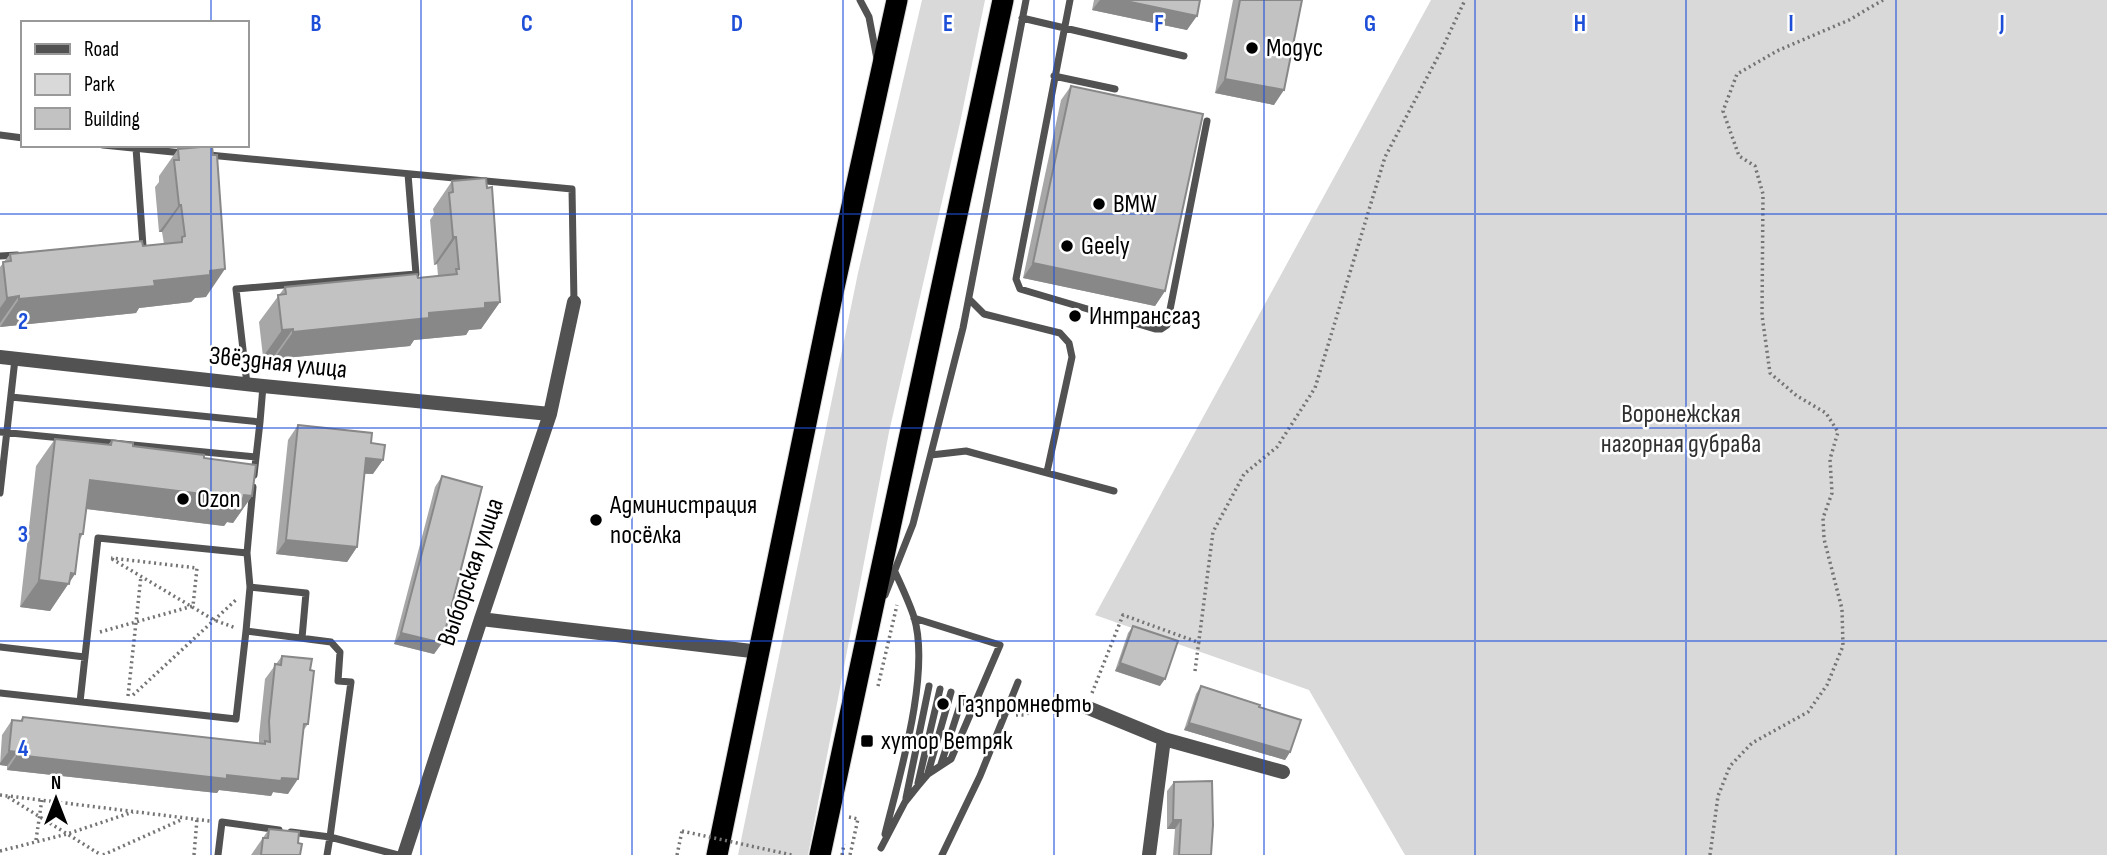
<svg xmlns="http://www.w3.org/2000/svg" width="2107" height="855" font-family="'Sofia Sans Condensed',sans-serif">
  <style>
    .green { fill: #d9d9d9 }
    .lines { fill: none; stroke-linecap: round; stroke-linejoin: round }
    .highway-casing { stroke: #dbdbdb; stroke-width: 23 }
    .path { stroke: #747474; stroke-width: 3.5; stroke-dasharray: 2 3.5; stroke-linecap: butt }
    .lane { stroke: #525252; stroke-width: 7 }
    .street { stroke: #525252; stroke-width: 14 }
    .highway { stroke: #000; stroke-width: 21 }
    .path-bridge { stroke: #747474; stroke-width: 3.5; stroke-dasharray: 2 3.5; stroke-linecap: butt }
    .wall { fill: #a7a7a7 }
    .shaded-wall { fill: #888 }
    .building { fill: #c2c2c2; stroke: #888; stroke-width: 2 }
    .grid { fill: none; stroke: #1d4ed8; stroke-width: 2; stroke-opacity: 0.55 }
    .poi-dot { fill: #000; stroke: #fff; stroke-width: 2.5 }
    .labels { text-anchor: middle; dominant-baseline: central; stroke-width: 5; stroke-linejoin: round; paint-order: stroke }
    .poi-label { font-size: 26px; fill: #000; stroke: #fff; text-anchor: start }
    .street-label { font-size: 26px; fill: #000; stroke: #fff }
    .park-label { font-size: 26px; fill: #303030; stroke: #fff }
    .grid-label { font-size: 23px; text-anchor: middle; font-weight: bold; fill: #1d4ed8; stroke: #fff; stroke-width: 5; stroke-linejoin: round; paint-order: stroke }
  </style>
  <rect width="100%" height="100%" fill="#fff"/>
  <path class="green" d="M922,0H985L960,123L889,432L808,855H738L858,273Z
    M1431,0H2107V855H1405L1309,690L1095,615Z"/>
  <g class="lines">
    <g class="highway-casing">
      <path id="highway" d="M717,855L832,297L897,0
        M820,855L1003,0"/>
    </g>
    <path class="path" d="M112,559L214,620L236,628
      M100,632L193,606L197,568L111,558
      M1195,671L1213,532L1244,474L1277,447L1315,388L1385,157L1441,51L1465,0
      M878,686L897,605
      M1092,693L1123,615L1200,643
      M133,695L238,598
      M128,696L141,576
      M1016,715H1024L1037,709L1073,708
      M0,795L210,821
      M8,797L101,855
      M849,817L858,819L850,855
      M36,840L42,799
      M0,851L67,834L133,812
      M103,855L183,819
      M194,855L197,819
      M677,855L682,831
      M842,855L844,844
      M1710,855L1718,796L1730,766L1752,743L1808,712L1827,685L1843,646L1842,609L1824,539L1823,518L1832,493L1830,459L1838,432L1826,413L1797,396L1770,373L1762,315L1763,194L1755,166L1739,156L1723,111L1737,74L1779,50L1849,20L1883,0"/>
    <path class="lane" d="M860,0L869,17L877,59
      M1070,0L1016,279L1020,289L1155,329H1161L1167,325L1207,121
      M1022,18L1184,56
      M1054,76L1115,89
      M0,135L23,138
      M103,145L183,153
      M136,148L143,246H137
      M209,155L572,189L574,302
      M0,256L17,255
      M969,299L984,314L1060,333L1069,343L1072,357L1047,472
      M247,384L236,289L416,274L408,174
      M11,397L260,422L254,475
      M260,422L263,386
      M0,432L256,457
      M931,455L966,451L1114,491
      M0,493L15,359
      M250,587L247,553L253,487
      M885,595L913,524L963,328L1026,0
      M246,631L250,587L306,593L302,638
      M0,647L85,657
      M0,693L236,719L246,631L331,642L340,652L338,681L351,682L330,837L398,855
      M80,702L98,538L247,553
      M941,764L963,696
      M928,773L951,692
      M918,783L940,689
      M906,798L929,686
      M291,832L330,837L327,855
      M885,834C899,777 931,673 914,617C909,602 902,587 895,572
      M881,848L905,802L917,787L928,774L951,759L1000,645L914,618
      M218,855L222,822L279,830
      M942,855L980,776L1018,682"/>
    <path class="street" d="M0,357L263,386L550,414
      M481,619L760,652
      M1086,707L1164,739L1149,855
      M1164,739L1283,772
      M404,855L481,619L550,414L574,302"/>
    <use href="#highway" class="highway"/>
    <path class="path-bridge" d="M682,831L792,855"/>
  </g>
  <path class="wall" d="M1094,0H1200L1187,30L1092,10Z
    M1233,0H1302L1274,105L1215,93Z
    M1071,86L1165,291L1155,306L1023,278L1061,100Z
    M178,149L206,297L195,298L191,302L139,308L136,313L0,327V267L10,254L164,244L162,232H159L155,187L159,182V176Z
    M452,181L500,302L481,329L469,330L466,335L414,340L410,346L274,359V356L263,357L259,322L285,287L438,276L437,264L434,265L430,220L434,214L433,209Z
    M298,425L371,443L373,474H364L357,547L347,562L276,554L288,440Z
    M55,439L108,445L112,440L133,446L204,458L252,496L233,523L227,522L224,526L86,509L83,534L79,541L75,574L50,611L20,607L36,466Z
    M442,476V643L434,654L394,644L435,487Z
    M1133,626L1160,686L1115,671L1128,633Z
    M282,656L310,670L308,724L303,731L288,794L273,792L271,796L219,790L217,793L7,770V766L0,765L2,735L12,720L20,721L23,717L259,744V736L265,679Z
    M1201,686L1259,707L1290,752L1285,760L1184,730L1196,694Z
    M1174,782L1211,855H1173L1175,829H1167V791Z
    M269,829L298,843L261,855H251Z"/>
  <path class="shaded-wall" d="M1100,0H1121L1197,16L1187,30L1092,10Z
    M1225,79L1284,90L1274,105L1215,93Z
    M179,205H181L162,232H159Z
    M453,237H456L437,264L434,265Z
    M1033,263L1165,291L1155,306L1023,278Z
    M225,269L206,297L195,298L191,302L139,308L136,313L0,327L19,299L154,281L210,271Z
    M19,296L0,323V308L7,298Z
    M500,302L481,329L469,330L466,335L414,340L410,346L274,359L293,332L429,313L485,303Z
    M293,329L274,356L263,357L282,330Z
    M366,458L383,460L373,474L356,473Z
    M90,480L244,495L252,496L233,523L227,522L224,526L71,507Z
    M286,540L357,547L347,562L276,554Z
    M71,573L75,574L50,611L20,607L39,580Z
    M401,633L442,643L434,654L394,644Z
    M1120,663L1165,679L1160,686L1115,671Z
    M1189,723L1290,752L1285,760L1184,730Z
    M9,751L17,752L7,766L0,765V763Z
    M17,755L227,775L298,779L288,794L273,792L271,796L219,790L217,793L7,770Z
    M1173,820H1181L1175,829H1167Z"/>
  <path class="building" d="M1121,0H1200L1197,16Z
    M1240,0H1302L1284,90L1225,79Z
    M1071,86L1203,114L1165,291L1033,263Z
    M212,146L213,155H217L225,269L210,271V275L154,281L155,286L19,299V296L7,298L3,262L11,261L10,254L142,241L143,246L182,242V237L185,236L181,205H179L174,160H179L178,149Z
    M486,178L487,188L492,187L500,302L485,303V308L429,313V318L293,332V329L282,330L278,295L286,294L285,287L417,274L418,278L457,274L456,269H459L456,237H453L449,193L453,192L452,181Z
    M298,425L372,433L371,443L385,445L383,460L366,458L357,547L286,540Z
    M55,439L111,445L112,440L133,443V446L204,455V458L256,465L252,496L244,495L243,499L90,480L83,534H80L75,574L71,573L69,584L39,580Z
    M442,476L482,487L442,643L401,633Z
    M1133,626L1178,641L1165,679L1120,663Z
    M282,656L312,659L310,670L314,671L308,724H304L298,779L282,778L281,781L227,775V779L17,755V752L9,751L12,720L22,721L23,717L265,744V741L270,742L269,721L275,664L281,665Z
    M1201,686L1260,705L1259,707L1301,720L1290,752L1189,723Z
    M1212,781L1213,825L1211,855H1179L1181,820H1173L1174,782Z
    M269,829L299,832L298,843L302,844L300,855H261L263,838H268Z"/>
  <path class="grid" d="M211,0V23M421,0V855M632,0V855M843,0V855M1054,0V855M1264,0V855M1475,0V855M1686,0V855M1896,0V855M211,145V855M0,214H2107M0,428H2107M0,641H2107"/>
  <g class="poi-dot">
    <circle cx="1252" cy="48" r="7"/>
    <circle cx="1099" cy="204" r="7"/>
    <circle cx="1067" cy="246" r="7"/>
    <circle cx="1075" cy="316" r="7"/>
    <circle cx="183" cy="499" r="7"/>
    <circle cx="596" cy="520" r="7"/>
    <circle cx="943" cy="704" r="7"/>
    <rect x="860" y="734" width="14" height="14" rx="3.5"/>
  </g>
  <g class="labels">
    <g class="poi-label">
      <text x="1266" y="48">Модус</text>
      <text x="1113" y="204">BMW</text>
      <text x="1081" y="246">Geely</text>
      <text x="1089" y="316">Интрансгаз</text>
      <text x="197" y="499">Ozon</text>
      <text x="610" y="505">Администрация<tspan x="610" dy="30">посёлка</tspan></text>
      <text x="957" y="704">Газпромнефть</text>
      <text x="881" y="741">хутор Ветряк</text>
    </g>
    <g class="street-label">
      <text transform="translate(278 363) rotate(6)">Звёздная улица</text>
      <text transform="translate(471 572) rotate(-71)">Выборская улица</text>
    </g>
    <g class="park-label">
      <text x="1681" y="414">Воронежская<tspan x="1681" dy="30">нагорная дубрава</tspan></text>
    </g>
  </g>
  <g class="grid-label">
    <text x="316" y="31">B</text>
    <text x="527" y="31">C</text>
    <text x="737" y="31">D</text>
    <text x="948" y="31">E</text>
    <text x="1159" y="31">F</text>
    <text x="1370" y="31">G</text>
    <text x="1580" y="31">H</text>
    <text x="1791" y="31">I</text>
    <text x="2002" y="31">J</text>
    <text x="23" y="329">2</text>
    <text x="23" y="542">3</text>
    <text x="23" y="756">4</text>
  </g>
  <rect x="21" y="21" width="228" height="126" fill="#ffffff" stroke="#999999" stroke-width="2"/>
  <rect x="35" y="44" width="35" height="10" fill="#525252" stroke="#999999" stroke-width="2"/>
  <text x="84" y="56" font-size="21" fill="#000000">Road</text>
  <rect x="35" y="74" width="35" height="21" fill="#d9d9d9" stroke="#999999" stroke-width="2"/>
  <text x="84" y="91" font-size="21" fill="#000000">Park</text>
  <rect x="35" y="108" width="35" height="21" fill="#c2c2c2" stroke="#999999" stroke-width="2"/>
  <text x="84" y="126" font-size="21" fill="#000000">Building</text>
  <g transform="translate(56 799)" stroke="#ffffff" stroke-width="5" paint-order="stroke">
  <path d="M0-5L12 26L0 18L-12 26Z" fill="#000000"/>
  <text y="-10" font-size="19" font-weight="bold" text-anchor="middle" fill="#000000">N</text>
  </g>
</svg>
